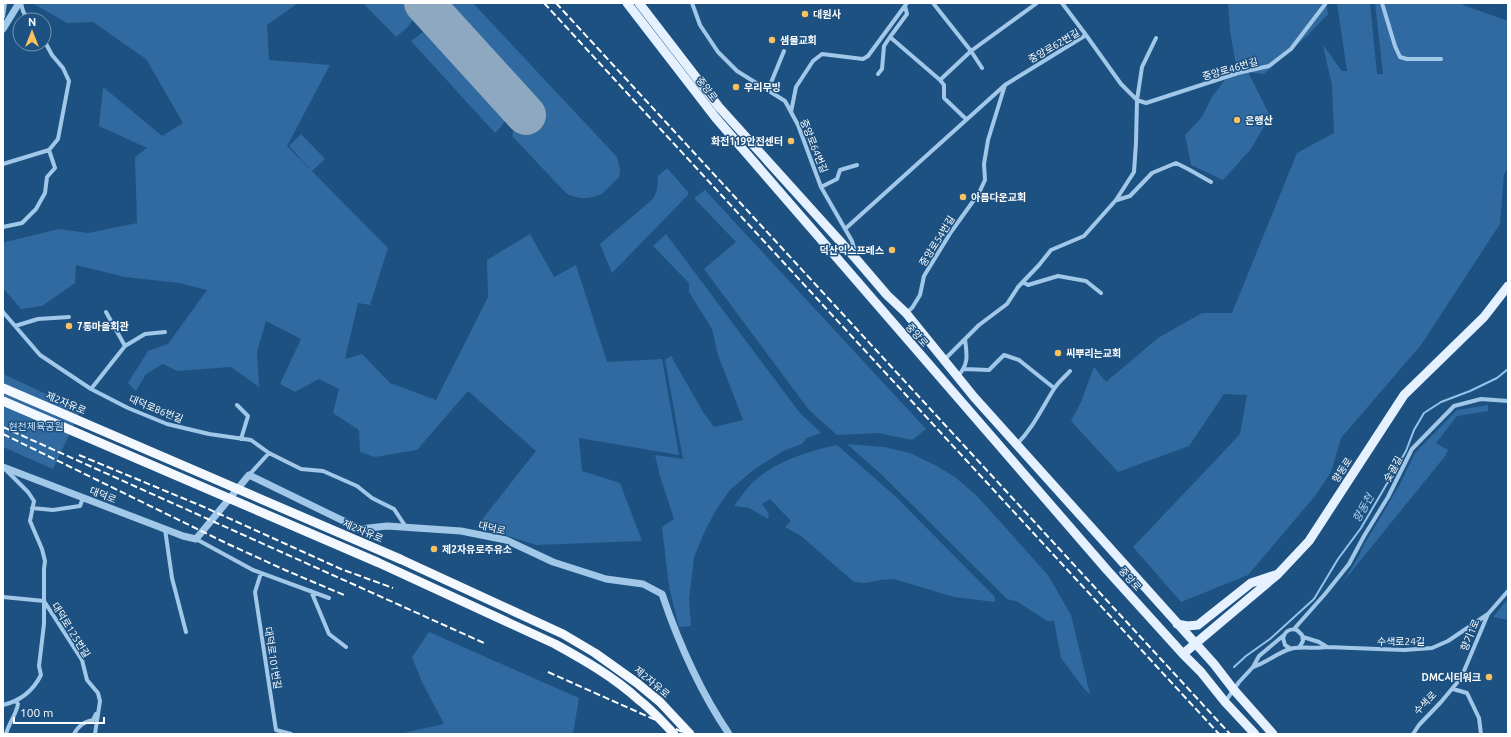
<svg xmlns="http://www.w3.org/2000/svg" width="1511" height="737" font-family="Ubuntu,'Noto Sans KR',sans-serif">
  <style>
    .green { fill: #306aa0 }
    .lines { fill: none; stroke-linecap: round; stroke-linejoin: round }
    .stream { stroke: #95c4eb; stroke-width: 2 }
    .runway { stroke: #8ea8c0; stroke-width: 40 }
    .minor { stroke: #a2c8e9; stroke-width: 4 }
    .tertiary { stroke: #a2c8e9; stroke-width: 7 }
    .primary { stroke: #e5f1fe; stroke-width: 9 }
    .trunk { stroke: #f2f8fe; stroke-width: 9 }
    .rail { stroke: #fff; stroke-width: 2; stroke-dasharray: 7 3; stroke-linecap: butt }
    .trunk-bridge { stroke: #f2f8fe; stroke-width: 9 }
    .poi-dot { fill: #f9c160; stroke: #1d5181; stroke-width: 1.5 }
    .labels { text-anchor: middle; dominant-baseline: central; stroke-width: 3; stroke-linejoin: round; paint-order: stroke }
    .poi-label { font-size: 10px; font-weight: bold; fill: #fff; stroke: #1d5181; text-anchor: start }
    .street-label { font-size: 10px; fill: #fff; stroke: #1d5181 }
    .park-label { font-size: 10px; fill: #c6e0f7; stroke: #1d5181 }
    .water-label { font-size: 11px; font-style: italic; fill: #add1f1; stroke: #1d5181 }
  </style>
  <rect width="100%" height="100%" fill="#1d5181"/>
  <path class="green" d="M32,3H298L267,25L269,60L330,65L287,146L388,248L370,305L358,303L345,359L362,354L390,383L436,400L488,297L487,260L530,234L554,277L576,265L607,362L662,359L679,455L579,438L582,471L620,483L642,541L536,545L477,526L536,451L468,391L417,450L375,457L360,452L359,430L333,413L339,389L319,379L295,392L280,384L301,339L266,321L257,352L259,387L231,367L177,371L163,364L146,374L136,391L128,383L148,351L168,344L207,290L179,283L125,277L76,265L75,283L42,306L21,309L3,288V249L5,242L59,229L88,233L137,223L135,157L147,148L99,126L103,87L162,136L183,123L146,59L93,22L67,23Z
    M363,3H409C422,17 407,28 396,37Z
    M433,3H473L617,157L620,170L619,177L602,194L589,198H580L569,195L565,192L512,136L514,129L535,112Z
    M1228,3H1326L1328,14L1308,35L1264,74L1248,72L1270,116L1251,149L1223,180L1191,165L1185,135L1202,117L1212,97L1236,65L1230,31Z
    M1337,3H1370L1377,74H1383L1375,3H1463V5L1508,21V167L1504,175L1500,224L1421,345L1341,438L1331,472L1315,496L1248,575L1181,602L1133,547L1212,464L1240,434L1247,395L1224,394L1189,446L1118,472L1071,421L1081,402L1094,367L1106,382L1158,338L1202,313H1232L1297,153L1334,133L1332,86L1323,45L1342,71H1347Z
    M428,31L435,32L439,34L504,107C509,119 503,125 495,133L411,41L423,32Z
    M301,134L325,159L312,171L289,146Z
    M667,168L688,192V195L612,273L600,244L653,199L657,190L658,176Z
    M705,190L926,429L912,440L878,433L837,435L809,410L704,269L736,242L694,198Z
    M666,234L800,413L821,433L807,438L802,444L783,451L752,471L730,490L716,510L704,533L694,557L689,600L691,626L679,627L669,587L662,527L674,519L660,476L655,455L683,459L665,360L671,356L703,412L714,427L743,420L718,355L712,329L689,292V283L653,246Z
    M3,374L81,410L53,469L3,447Z
    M1488,405V411L1457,416L1436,443L1448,450L1446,455L1343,582L1360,554L1362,548L1399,486L1415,453L1457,410Z
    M847,444L884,447L910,453L935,465L955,477L977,496L1048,575L1071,615L1090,694L1085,690L1061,658L1054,621H1047L1018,602L1007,599L880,473Z
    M837,445L895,496L995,597V602L954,597L894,579L880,580L865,583L854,582L801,536L785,527L791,521L770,499L762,504L769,514L768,519L749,508L734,506C739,499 745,491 751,484C775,461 806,452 837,445Z
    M1508,599V620L1493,617Z
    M429,632L579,698L573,734H399L444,724L422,682L412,657Z"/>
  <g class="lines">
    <path class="stream" d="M1234,667L1246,656L1270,639L1314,599L1338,559L1361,528L1406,451L1414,430L1424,413L1441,402L1470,391L1497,378L1508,369"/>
    <path class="runway" d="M424,3L526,115"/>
    <path class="minor" d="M21,3L23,11L28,20
      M692,3L700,25L718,52L737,71L785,101L798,125L821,187L852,241L856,255
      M933,3L971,51L982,68
      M1062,3L1086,35
      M1382,3L1395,46L1400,57L1407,59H1441
      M905,6L907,14L890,37L940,80L944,85V98L966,119
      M3,17L5,3
      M44,40L52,55L63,68L69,81L58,139L49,150
      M878,74L882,69L884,46L890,37
      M940,80L971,51L1037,3
      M768,90L784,51
      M791,112L796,87L813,61L822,54L863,59L868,56L907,3
      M3,164L49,150
      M821,187L837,179L840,170L857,165
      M1117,200L1130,196L1152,173L1176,163L1188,169L1211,182
      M3,227L22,223L36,209L45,193L47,177L55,168L49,150
      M845,229L1005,85L1086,35L1121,84L1137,100L1146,103L1238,73L1269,66L1291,49L1326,3
      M1023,282L1028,285L1058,276L1086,281L1101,293
      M3,312L40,355L91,389L128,408L167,424L209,434L251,440L269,453L301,469L323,471L357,486L372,498L394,509L406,527
      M106,312L125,346
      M906,313L912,308L920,295L924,276L951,232L979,193L985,180L984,164L988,140L1005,85
      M15,326L38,319L69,317
      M945,359L965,339
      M964,369L989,370L1004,355L1019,360L1054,388
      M958,376C969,364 967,355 965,339L979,325L1007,304L1018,287L1039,265L1051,250L1084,236L1116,200L1134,172L1136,143L1137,100L1142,67L1156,38
      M91,389L125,346L145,334L165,332
      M237,405L248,416L241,439
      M1017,444C1033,428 1042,408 1054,389C1058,382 1065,377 1070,371
      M5,469L28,492L34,501L30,521L42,549L45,561L44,569V601L82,660L87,680L98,693L100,701L95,734
      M249,475L269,453
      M32,508L53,510L80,506L83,498
      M165,529L172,578L186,632
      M196,539L253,570L329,598
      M261,573L255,592L276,730L291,734
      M311,591L329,634L346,647
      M3,597L44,601V624L39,666L41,675C33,691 20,701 3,705
      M1294,629L1325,594L1349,564L1364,536L1388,497L1412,449L1454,406L1481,399L1508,401
      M1303,637L1319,642L1327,647
      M1291,649L1285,645L1283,638C1285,631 1290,628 1297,630L1302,635L1303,641L1299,648
      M1253,667C1266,663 1277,653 1290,649C1301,646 1315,649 1327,647L1404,650L1432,648L1448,641L1488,614
      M1453,689L1467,693L1479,718L1481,734
      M1225,702L1239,682L1253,667L1259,656L1284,635
      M6,734C9,723 16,715 18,704L16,701
      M74,734C79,725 84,722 93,720L96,714
      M1413,734L1419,725L1441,702L1461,678L1488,614L1508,591"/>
    <path class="tertiary" d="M3,29L19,3
      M3,467L183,536L196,539L249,475L360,529L387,526L461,531L506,540L553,562L606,579L643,584L662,594C679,644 699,690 729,734"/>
    <path class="primary" d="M627,3L715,117L1107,570L1183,654L1201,672L1225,702L1255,734
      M639,3L719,107L857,260L887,295L906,313L974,397L1214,664L1234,690L1273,734
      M1177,624L1187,626L1198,625L1251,583L1275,575
      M1183,654L1278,574L1309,541L1404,395L1484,317L1508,286"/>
    <path class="trunk" d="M400,559L563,634L595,653L637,683L660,702L690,734
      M377,562L555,644C584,660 614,677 639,700C652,710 663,722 674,734"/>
    <path class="rail" d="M544,3L1219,734
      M556,3L1230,734
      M3,427L484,643
      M3,434L228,544L285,570L344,595
      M79,455L204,507L341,569L393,588
      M548,672L687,734"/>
    <path class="trunk-bridge" d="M3,388L400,559
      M3,401L377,562"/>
  </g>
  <g class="poi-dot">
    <circle cx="805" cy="14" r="4"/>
    <circle cx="772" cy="40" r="4"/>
    <circle cx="736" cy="87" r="4"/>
    <circle cx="1237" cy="120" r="4"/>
    <circle cx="791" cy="141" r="4"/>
    <circle cx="963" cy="197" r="4"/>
    <circle cx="892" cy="250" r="4"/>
    <circle cx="69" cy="326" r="4"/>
    <circle cx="1058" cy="353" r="4"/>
    <circle cx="434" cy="549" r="4"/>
    <circle cx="1489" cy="677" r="4"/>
  </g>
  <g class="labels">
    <g class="poi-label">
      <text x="813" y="14">대원사</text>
      <text x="780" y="40">샘물교회</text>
      <text x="744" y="87">우리무빙</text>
      <text x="1245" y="120">은행산</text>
      <text x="783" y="141" text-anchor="end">화전119안전센터</text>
      <text x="971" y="197">아름다운교회</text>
      <text x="884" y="250" text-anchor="end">덕산익스프레스</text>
      <text x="77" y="326">7통마을회관</text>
      <text x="1066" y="353">씨뿌리는교회</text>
      <text x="442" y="549">제2자유로주유소</text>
      <text x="1481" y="677" text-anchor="end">DMC시티워크</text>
    </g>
    <g class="street-label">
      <text transform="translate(1054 46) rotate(-30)">중앙로62번길</text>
      <text transform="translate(1230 69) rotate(-16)">중앙로46번길</text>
      <text transform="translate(707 89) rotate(52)">중앙로</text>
      <text transform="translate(814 146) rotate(68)">중앙로64번길</text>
      <text transform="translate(937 241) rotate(-58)">중앙로54번길</text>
      <text transform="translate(917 335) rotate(49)">중앙로</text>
      <text transform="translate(66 403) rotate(23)">제2자유로</text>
      <text transform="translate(156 409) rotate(22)">대덕로86번길</text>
      <text transform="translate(1393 469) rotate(-62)">숯골길</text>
      <text transform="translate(1342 470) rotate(-57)">향동로</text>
      <text transform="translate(103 495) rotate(21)">대덕로</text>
      <text transform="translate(492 528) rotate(13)">대덕로</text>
      <text transform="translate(363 531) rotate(23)">제2자유로</text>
      <text transform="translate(1130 579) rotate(48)">중앙로</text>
      <text transform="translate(71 630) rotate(58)">대덕로125번길</text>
      <text transform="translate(1470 635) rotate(-67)">향기1로</text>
      <text x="1401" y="641">수색로24길</text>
      <text transform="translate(273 658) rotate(81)">대덕로101번길</text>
      <text transform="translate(652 682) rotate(40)">제2자유로</text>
      <text transform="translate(1425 703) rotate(-46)">수색로</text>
    </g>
    <g class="park-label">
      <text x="36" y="426">현천체육공원</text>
    </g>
    <g class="water-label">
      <text transform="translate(1363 508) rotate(-60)">향동천</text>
    </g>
  </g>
  <rect width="1511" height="737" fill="none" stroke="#ffffff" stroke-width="8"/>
  <g transform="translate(32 32)"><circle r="19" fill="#1d5181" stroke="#7797b3"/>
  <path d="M0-3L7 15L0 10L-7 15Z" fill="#f9c160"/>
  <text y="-6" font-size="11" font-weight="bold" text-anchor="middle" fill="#ffffff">N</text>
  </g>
  <path d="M14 717v6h90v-6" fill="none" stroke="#ffffff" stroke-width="2"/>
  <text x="20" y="717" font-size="12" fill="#ffffff" stroke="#1d5181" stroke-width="3" paint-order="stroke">100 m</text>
</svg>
